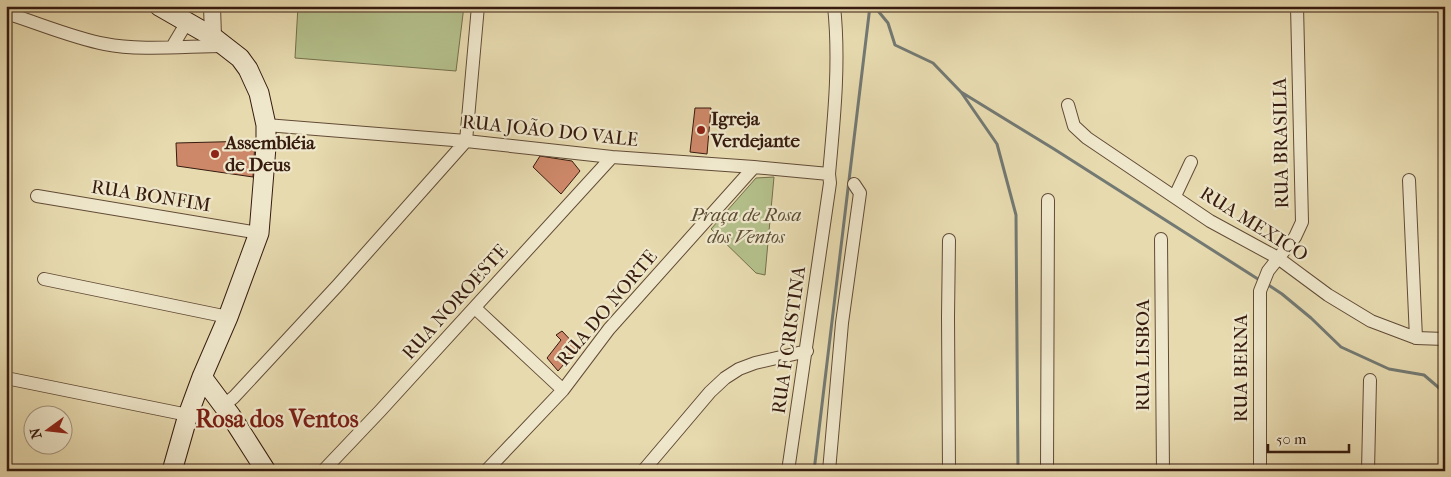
<svg xmlns="http://www.w3.org/2000/svg" width="1451" height="477" font-family="'IM FELL French Canon',serif">
  <style>
    .green { fill: #b4c08b; stroke: #756e4d }
    .lines { fill: none; stroke-linecap: round; stroke-linejoin: round }
    .stream { stroke: #737973; stroke-width: 3 }
    .building { fill: #cd8869; stroke: #361b0f }
    .minor-casing { stroke: #624b37; stroke-width: 14 }
    .tertiary-casing { stroke: #624b37; stroke-width: 18 }
    .secondary-casing { stroke: #361b0f; stroke-width: 21 }
    .minor { stroke: #efe7cb; stroke-width: 12 }
    .tertiary { stroke: #efe7cb; stroke-width: 16 }
    .secondary { stroke: #efe7cb; stroke-width: 19 }
    .poi-dot { fill: #8f2418; stroke: #efe7cb; stroke-width: 2 }
    .labels { text-anchor: middle; dominant-baseline: central; stroke-width: 4.5; stroke-linejoin: round; paint-order: stroke }
    .poi-label { font-size: 19px; font-weight: bold; fill: #361b0f; stroke: #efe7cb; text-anchor: start }
    .street-label { font-size: 19px; fill: #361b0f; stroke: #efe7cb }
    .park-label { font-size: 19px; font-style: italic; fill: #5c4d34; stroke: #efe7cb }
    .district-label { font-size: 24px; font-weight: bold; fill: #7a1f14; stroke: #efe7cb }
  </style>
  <rect width="100%" height="100%" fill="#e7daaf"/>
  <filter id="stains"><feTurbulence type="fractalNoise" baseFrequency=".004" numOctaves="4"/><feColorMatrix values="0 0 0 0 .2 0 0 0 0 .09 0 0 0 0 .02 0 0 0 .5 -.17"/></filter>
  <radialGradient id="worn" r=".72"><stop offset=".6" stop-color="#630" stop-opacity="0"/><stop offset="1" stop-color="#630" stop-opacity=".3"/></radialGradient>
  <path class="green" d="M298,6H464L456,71L295,58Z
    M774,177L765,275L756,273L711,229L756,178Z"/>
  <g class="lines">
    <path class="stream" d="M874,6L888,23L895,45L933,63L961,92L997,144L1016,215L1018,471
      M1262,6H1274
      M961,92L1054,149L1261,281
      M1267,284L1282,294L1311,318L1341,347L1389,369L1424,375L1445,393
      M814,471L870,6"/>
  </g>
  <path class="building" d="M695,108H711L707,154L690,152Z
    M255,141L253,177L177,166L176,143Z
    M540,156L572,161L580,171L561,194L533,167Z
    M562,331L578,348L558,371L547,358L561,340L556,335Z"/>
  <g class="lines">
    <g class="minor-casing">
      <path id="minor" d="M6,13C38,23 73,38 105,44C139,51 188,46 224,46
        M172,47L187,22
        M1068,105L1074,126L1087,138L1210,221L1278,258L1328,295L1371,321L1416,338L1445,339
        M266,125L466,141L612,157L754,167L829,174
        M1409,180L1416,338
        M37,196L259,233
        M1175,196L1191,162
        M1161,239L1163,471
        M44,279L228,317
        M475,308L563,390
        M6,378L188,415
        M223,406L234,397L338,285L466,141L478,6
        M323,471L380,411L612,157
        M486,471L563,390L609,329L754,167
        M643,471L710,392L725,378L739,369L755,363L807,351
        M788,471L830,183L829,174C834,119 840,62 834,6
        M829,471L842,323L860,193L854,184
        M949,471L948,317L949,240
        M1047,471L1048,200
        M1260,471V291L1268,271L1295,237L1302,222L1297,6
        M1368,471L1370,380"/>
    </g>
    <g class="tertiary-casing">
      <path id="tertiary" d="M212,6L213,37"/>
    </g>
    <g class="secondary-casing">
      <path id="secondary" d="M159,6L213,37L240,58L248,69L259,93L266,125V147L259,233L228,317L202,377L188,415L172,471
        M202,377L231,416L266,471"/>
    </g>
    <use href="#minor" class="minor"/>
    <use href="#tertiary" class="tertiary"/>
    <use href="#secondary" class="secondary"/>
  </g>
  <g class="poi-dot">
    <circle cx="701" cy="130" r="5"/>
    <circle cx="215" cy="154" r="5"/>
  </g>
  <g class="labels">
    <g class="poi-label">
      <text x="711" y="119">Igreja<tspan x="711" dy="22">Verdejante</tspan></text>
      <text x="225" y="143">Assembléia<tspan x="225" dy="22">de Deus</tspan></text>
    </g>
    <g class="street-label">
      <text transform="translate(550 131) rotate(6)">RUA JOÃO DO VALE</text>
      <text transform="translate(1281 143) rotate(-91)">RUA BRASILIA</text>
      <text transform="translate(151 196) rotate(9)">RUA BONFIM</text>
      <text transform="translate(1254 224) rotate(32)">RUA MEXICO</text>
      <text transform="translate(455 302) rotate(-48)">RUA NOROESTE</text>
      <text transform="translate(607 308) rotate(-50)">RUA DO NORTE</text>
      <text transform="translate(789 340) rotate(-82)">RUA F CRISTINA</text>
      <text transform="translate(1143 355) rotate(-90)">RUA LISBOA</text>
      <text transform="translate(1241 368) rotate(-90)">RUA BERNA</text>
    </g>
    <g class="park-label">
      <text x="746" y="215">Praça de Rosa<tspan x="746" dy="22">dos Ventos</tspan></text>
    </g>
    <g class="district-label">
      <text x="277" y="419">Rosa dos Ventos</text>
    </g>
  </g>
  <rect width="1451" height="477" fill="none" stroke="#e7daaf" stroke-width="25"/>
  <rect x="8" y="8" width="1436" height="462" fill="none" stroke="#361b0f" stroke-width="2.5"/>
  <rect x="12" y="12" width="1426" height="452" fill="none" stroke="#361b0f"/>
  <g transform="translate(48 430) rotate(255)"><circle r="24" fill="#efe7cb" stroke="#a59580"/>
  <path d="M0-4L9 19L0 12L-9 19Z" fill="#8f2418"/>
  <text y="-8" font-size="14" font-weight="bold" text-anchor="middle" fill="#361b0f">N</text>
  </g>
  <path d="M1268 444v8h81v-8" fill="none" stroke="#361b0f" stroke-width="2.5"/>
  <text x="1276" y="444" font-size="15" fill="#361b0f" stroke="#efe7cb" stroke-width="4" paint-order="stroke">50 m</text>
  <rect width="100%" height="100%" filter="url(#stains)"/>
  <rect width="100%" height="100%" fill="url(#worn)"/>
</svg>
